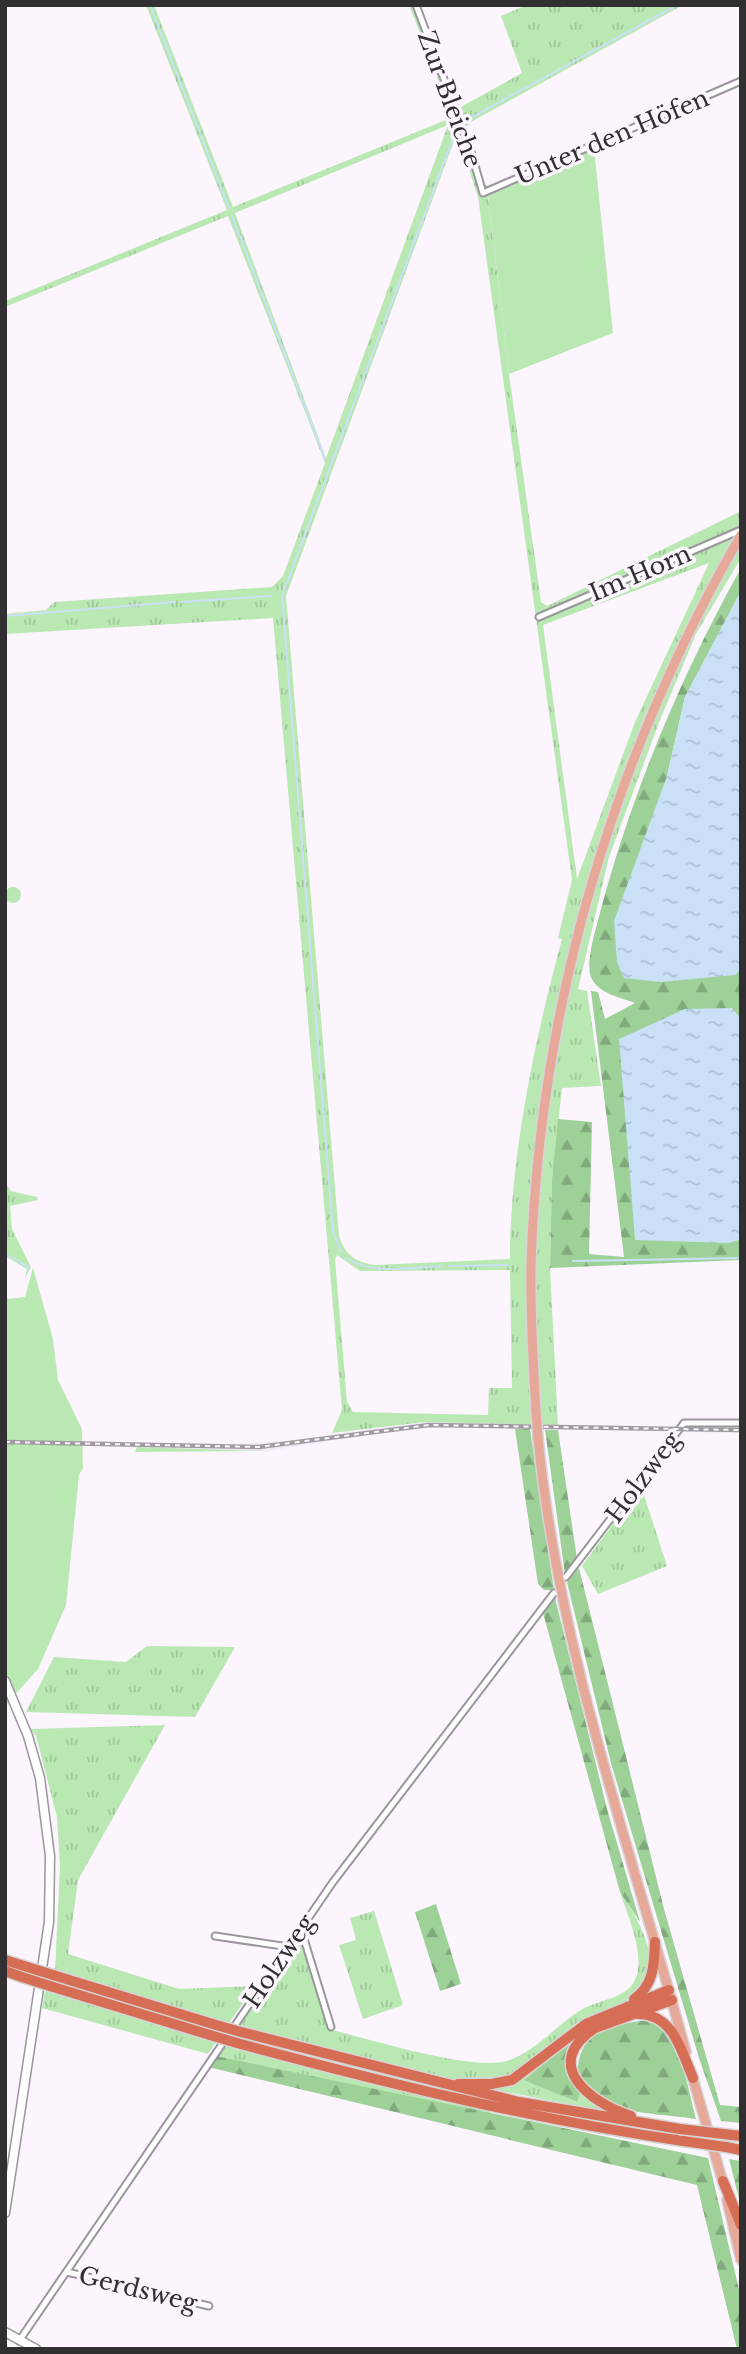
<svg xmlns="http://www.w3.org/2000/svg" width="746" height="2354" font-family="'Libre Baskerville',serif">
  <style>
    .built { fill: #f4e9f9 }
    .grass { fill: url(#grass-tufts); fill-rule: evenodd }
    .forest { fill: url(#forest-firs) }
    .park { fill: #b9e8b3 }
    .water { fill: url(#water-ripples) }
    .lines { fill: none; stroke-linecap: round; stroke-linejoin: round }
    .stream { stroke: #c9e0f6; stroke-width: 2 }
    .street-casing { stroke: #9b959d; stroke-width: 9 }
    .secondary-casing { stroke: #9b959d; stroke-width: 11 }
    .primary-casing { stroke: #d6d5d6; stroke-width: 12 }
    .highway-casing { stroke: #d6d5d6; stroke-width: 13 }
    .street { stroke: #fff; stroke-width: 5 }
    .secondary { stroke: #fff; stroke-width: 8 }
    .primary { stroke: #e6a899; stroke-width: 9 }
    .highway { stroke: #d66e55; stroke-width: 10 }
    .rail-casing { stroke: #a09ba1; stroke-width: 4.5 }
    .rail { stroke: #fcf5fe; stroke-width: 2; stroke-dasharray: 5; stroke-linecap: butt }
    .primary-bridge-casing { stroke: #d6d5d6; stroke-width: 12; stroke-linecap: butt }
    .highway-bridge-casing { stroke: #d6d5d6; stroke-width: 13; stroke-linecap: butt }
    .primary-bridge { stroke: #e6a899; stroke-width: 9 }
    .highway-bridge { stroke: #d66e55; stroke-width: 10 }
    .labels { text-anchor: middle; dominant-baseline: central; stroke-width: 7; stroke-linejoin: round; paint-order: stroke }
    .street-label { font-size: 24px; fill: #322f33; stroke: #fcf5fe }
  </style>
  <defs>
    <pattern id="grass-tufts" width="24" height="20" patternUnits="userSpaceOnUse" patternTransform="scale(1.75)"><rect width="24" height="20" fill="#b9e8b3"/><path d="M3 7l-1-3M5 7V3M7 7l1-3M15 17l-1-3M17 17v-4M19 17l1-3" fill="none" stroke="#a0c79a"/></pattern>
    <pattern id="forest-firs" width="22" height="20" patternUnits="userSpaceOnUse" patternTransform="scale(1.75)"><rect width="22" height="20" fill="#9dd197"/><path d="M5 1l3.5 6h-7zM16 11l3.5 6h-7z" fill="#81aa7c"/></pattern>
    <pattern id="water-ripples" width="26" height="14" patternUnits="userSpaceOnUse" patternTransform="scale(1.75)"><rect width="26" height="14" fill="#c9e0f6"/><path d="M2 4q2-2 4 0t4 0M15 11q2-2 4 0t4 0" fill="none" stroke="#adc0d3"/></pattern>
  </defs>
  <rect width="100%" height="100%" fill="#fcf5fe"/>
  <path class="built" d="M425,1422L741,1428V1433L421,1427L267,1451L5,1444V1441L234,1444L287,1441Z"/>
  <path class="grass" d="M146,5H154L233,207L453,117L409,5H420L459,108L522,73L501,16L527,5H683L469,123L467,128L483,183L488,186L717,88L719,93L488,196L509,374L541,602L547,606L741,511V558L696,634L660,720L609,857L578,989L587,991L601,1086L562,1088L552,1179L550,1268L558,1425L425,1422L332,1433L342,1410L273,618L5,634V614L46,610L54,602L272,587L283,576L325,463L228,216L5,307V301L227,210ZM448,125L326,458L235,213ZM457,133L478,197L572,880L558,938L562,939C535,1038 510,1157 510,1259L375,1265C355,1262 345,1255 339,1236L286,596ZM709,563L635,722L577,879L543,625ZM337,1255L360,1271L510,1270L512,1388H489L488,1415L353,1412L347,1402L335,1259Z
    M5 895a8 8 0 1 1 16 0a8 8 0 1 1-16 0Z
    M5,1182L11,1191L37,1197L38,1200L10,1206L12,1229L31,1267L25,1278L27,1269L5,1256Z
    M137,1447L267,1451L135,1452Z
    M641,1486L667,1566L598,1594L582,1566Z
    M147,1646L235,1647L195,1717L26,1712L54,1657L126,1662Z
    M165,1725L78,1880L68,1954L179,1989L255,1986L229,2023L55,1971L60,1866L57,1817L36,1736L30,1729Z
    M620,1892C639,1920 668,1967 634,1996C618,2009 593,2013 575,2025L580,2033L525,2079L576,2102L580,2093L604,2111L496,2090L490,2115L211,2055L300,1928L332,2030C370,2039 476,2073 510,2060C536,2050 556,2026 579,2011C593,2002 610,2001 624,1992C655,1973 628,1918 620,1892Z
    M374,1911L403,2005L363,2019L339,1945L356,1940L350,1918Z
    M45,1991L216,2042L208,2054L42,2008Z"/>
  <path class="forest" d="M741,568V591L685,697L667,776L734,975L741,969V1019L731,1008L728,1243L741,1239V1260L550,1268L552,1179L558,1119L592,1122L589,1254L624,1257L591,991L598,992L605,1019L635,1003C621,998 597,993 591,977C585,962 597,925 601,909C633,790 681,676 741,568Z
    M515,1429H530L554,1590H544L538,1584Z
    M545,1430H558L577,1559L565,1574Z
    M579,1568L664,1909L720,2105L741,2107V2123L721,2121L699,2058L611,1763L567,1582Z
    M555,1598L607,1809L640,1922L620,1892L543,1613Z
    M436,1904L461,1984L440,1991L415,1912Z
    M650,2020C680,2032 688,2089 696,2119C666,2114 623,2115 596,2098C586,2091 578,2079 578,2067C580,2029 619,2023 650,2020Z
    M580,2033C570,2049 568,2078 580,2093L577,2102L524,2080Z
    M211,2055L708,2158L741,2298V2349H737L697,2185L204,2066Z
    M729,2159L741,2161V2207Z"/>
  <path class="park" d="M594,148L613,333L509,374L488,196Z
    M33,1268L53,1339L58,1380L82,1429L83,1468L79,1475L66,1605L38,1669L5,1706V1299L25,1297Z"/>
  <path class="water" d="M741,591V969L735,975L661,982L624,978L617,962L614,921L667,776L685,697Z
    M732,1008L741,1019V1239L729,1243L635,1240L619,1039L685,1009Z"/>
  <g class="lines">
    <path class="stream" d="M150,5L229,208
      M465,121L677,5
      M232,216L325,459
      M181,602L270,596
      M5,616L175,602
      M341,1252L333,1231L282,596L456,130
      M5,1254L30,1268
      M346,1258C374,1276 411,1267 442,1266
      M573,1261L741,1258
      M449,1266L508,1265"/>
    <g class="street-casing">
      <path id="street" d="M416,5L469,145L483,193L741,81
        M539,617L741,530
        M566,1577L684,1423H741
        M301,1929L331,2027
        M215,1936L289,1947
        M67,2272L209,2306
        M19,2341L333,1882L554,1593"/>
    </g>
    <g class="secondary-casing">
      <path id="secondary" d="M5,1681L28,1736L40,1778L50,1856L49,1922L5,2213
        M5,2332L36,2349"/>
    </g>
    <g class="primary-casing">
      <path id="primary" d="M536,1411C533,1362 530,1313 531,1263C540,1005 612,759 741,535
        M538,1438C558,1648 631,1849 686,2052
        M691,2072L724,2186
        M727,2200L741,2260"/>
    </g>
    <g class="highway-casing">
      <path id="highway" d="M5,1960L24,1966
        M5,1971L22,1977
        M53,1975L216,2025
        M50,1986L210,2035
        M634,1999C654,1985 654,1965 655,1942
        M639,2014C674,2015 681,2051 693,2078
        M241,2032L519,2102L680,2129
        M237,2043C385,2083 532,2119 683,2141
        M458,2084H491L512,2080L586,2024L669,1990
        M631,2116C590,2103 540,2064 595,2028L672,2000
        M726,2147L741,2150
        M723,2181L741,2225"/>
    </g>
    <use href="#street" class="street"/>
    <use href="#secondary" class="secondary"/>
    <use href="#primary" class="primary"/>
    <use href="#highway" class="highway"/>
    <g class="rail-casing">
      <path id="rail" d="M5,1442L259,1447L429,1425L741,1430"/>
    </g>
    <use href="#rail" class="rail"/>
    <g class="primary-bridge-casing">
      <path id="primary-bridge" d="M536,1411L538,1438"/>
    </g>
    <g class="highway-bridge-casing">
      <path id="highway-bridge" d="M24,1966L53,1975
        M22,1977L50,1986
        M216,2025L241,2032
        M210,2035L237,2043
        M680,2129L741,2136
        M683,2141L726,2147"/>
    </g>
    <use href="#primary-bridge" class="primary-bridge"/>
    <use href="#highway-bridge" class="highway-bridge"/>
  </g>
  <g class="labels">
    <g class="street-label">
      <text transform="translate(450 99) rotate(70)">Zur Bleiche</text>
      <text transform="translate(612 137) rotate(-23)">Unter den Höfen</text>
      <text transform="translate(640 573) rotate(-23)">Im Horn</text>
      <text transform="translate(643 1477) rotate(-53)">Holzweg</text>
      <text transform="translate(279 1961) rotate(-56)">Holzweg</text>
      <text transform="translate(138 2289) rotate(14)">Gerdsweg</text>
    </g>
  </g>
  <rect width="746" height="2354" fill="none" stroke="#322f33" stroke-width="14"/>
</svg>
